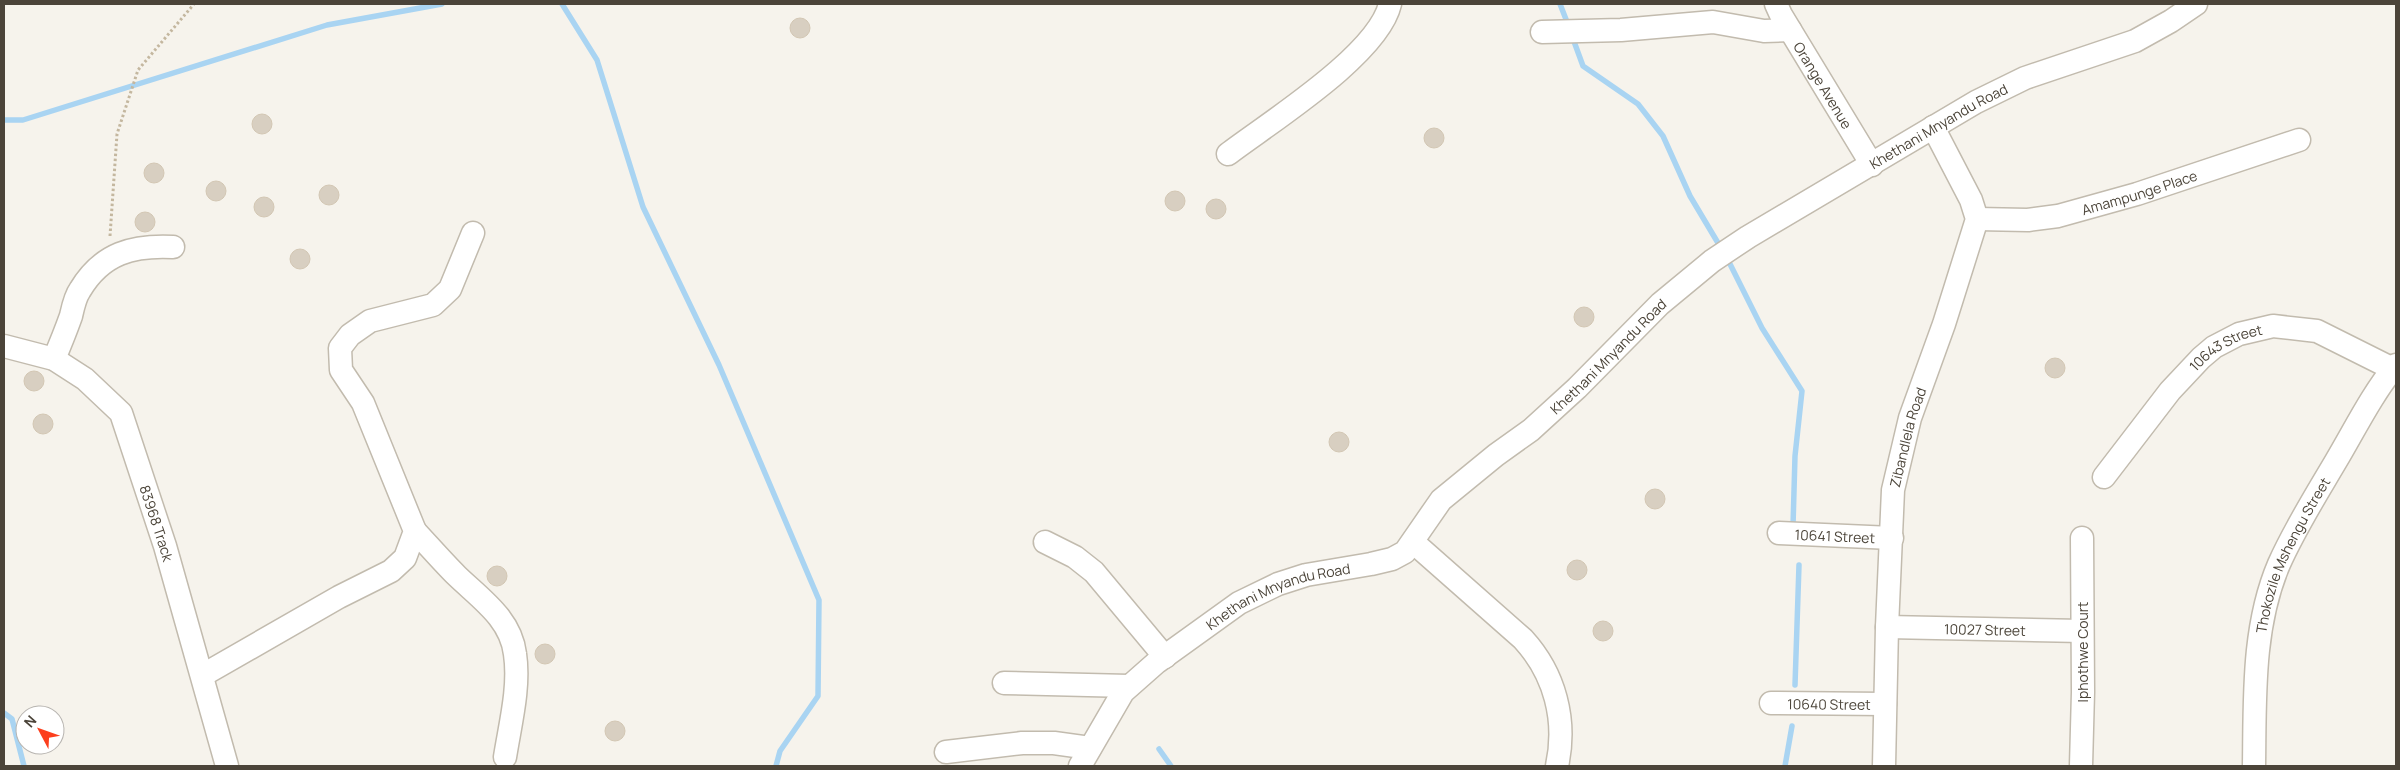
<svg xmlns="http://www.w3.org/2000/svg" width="2400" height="770" font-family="Manrope,sans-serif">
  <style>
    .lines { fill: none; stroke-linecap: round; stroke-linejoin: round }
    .stream { stroke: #a9d4f2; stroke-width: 5.5 }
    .building { fill: #d8cfc1; stroke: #d3c7b4 }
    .minor-casing { stroke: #c2bbae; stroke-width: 25 }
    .path { stroke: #c4b79f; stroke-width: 3; stroke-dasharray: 2.5 2.5; stroke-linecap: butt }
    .minor { stroke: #fff; stroke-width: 22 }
    .labels { text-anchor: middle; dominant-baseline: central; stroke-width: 4; stroke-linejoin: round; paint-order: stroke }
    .street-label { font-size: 14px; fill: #4b4439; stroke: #fff }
  </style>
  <rect width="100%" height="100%" fill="#f6f3ec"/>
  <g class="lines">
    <path class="stream" d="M562,4L597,60L643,207L719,365L819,600L818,696L780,751L776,766
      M1560,4L1569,27
      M1572,36L1583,66L1638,104L1663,136L1690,196L1721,248
      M4,120H23L327,25L442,4
      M1726,256L1762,328L1802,391L1795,456L1793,526
      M1795,685L1799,565
      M4,713L12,719L24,766
      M1159,749L1171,766
      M1785,766L1792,726"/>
  </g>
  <path class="building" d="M790 28a10 10 0 1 1 20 0a10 10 0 1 1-20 0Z
    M252 124a10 10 0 1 1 20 0a10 10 0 1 1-20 0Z
    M1424 138a10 10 0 1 1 20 0a10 10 0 1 1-20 0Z
    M144 173a10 10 0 1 1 20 0a10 10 0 1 1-20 0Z
    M206 191a10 10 0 1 1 20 0a10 10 0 1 1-20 0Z
    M319 195a10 10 0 1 1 20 0a10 10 0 1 1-20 0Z
    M1165 201a10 10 0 1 1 20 0a10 10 0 1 1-20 0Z
    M254 207a10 10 0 1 1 20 0a10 10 0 1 1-20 0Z
    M1206 209a10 10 0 1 1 20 0a10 10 0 1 1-20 0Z
    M135 222a10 10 0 1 1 20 0a10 10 0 1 1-20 0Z
    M290 259a10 10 0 1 1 20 0a10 10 0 1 1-20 0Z
    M1574 317a10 10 0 1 1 20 0a10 10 0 1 1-20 0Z
    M2045 368a10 10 0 1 1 20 0a10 10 0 1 1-20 0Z
    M24 381a10 10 0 1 1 20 0a10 10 0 1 1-20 0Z
    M33 424a10 10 0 1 1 20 0a10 10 0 1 1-20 0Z
    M1329 442a10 10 0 1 1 20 0a10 10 0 1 1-20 0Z
    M1645 499a10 10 0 1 1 20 0a10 10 0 1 1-20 0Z
    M1567 570a10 10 0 1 1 20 0a10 10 0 1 1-20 0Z
    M487 576a10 10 0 1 1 20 0a10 10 0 1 1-20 0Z
    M1593 631a10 10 0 1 1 20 0a10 10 0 1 1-20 0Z
    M535 654a10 10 0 1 1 20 0a10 10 0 1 1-20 0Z
    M605 731a10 10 0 1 1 20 0a10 10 0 1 1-20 0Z"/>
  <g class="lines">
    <g class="minor-casing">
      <g id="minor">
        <path id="s1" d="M1776,4L1781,15L1872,165"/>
        <path d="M1542,32L1621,30L1713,22L1764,31L1790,30"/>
        <path d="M1228,154C1270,122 1378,55 1390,4"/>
        <path id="s2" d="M1977,219L2028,220L2058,216L2137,194L2299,140"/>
        <path id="s3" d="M4,346L54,359L85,379L121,413L165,546L227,766"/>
        <path d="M54,359C60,345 66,330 71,316C73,307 75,297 80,290C102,253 133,245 173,247"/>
        <path id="s4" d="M2104,477L2170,391L2201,358L2214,347L2239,334L2273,326L2317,331L2393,369"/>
        <path d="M415,531C429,546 443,562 457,576C481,599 511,619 515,654C520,687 510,725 505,757"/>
        <path id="s5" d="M1779,533L1892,538"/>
        <path d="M1045,542L1075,557L1094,572L1165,657"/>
        <path d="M1413,542L1523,639C1555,674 1567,720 1557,766"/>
        <path id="s6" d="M1887,627L2082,631"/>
        <path d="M203,675L339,597L391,571L405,558L415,531L363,403L341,370L340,348L350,335L370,321L433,305L450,289L473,233"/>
        <path d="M1004,683L1129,686"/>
        <path id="s7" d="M1771,703L1885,704"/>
        <path d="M946,752L1022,743H1054L1090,748"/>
        <path id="s8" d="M1080,766L1123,692L1157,662L1239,603L1278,584L1306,575L1371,564L1392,559L1405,552L1441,500L1496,455L1531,430L1577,388L1660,304L1712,261L1748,237L1976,102L2025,78L2135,41L2171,21L2196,4"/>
        <path id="s9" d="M1884,766L1887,627L1893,490L1910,418L1944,324L1977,219L1971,200L1933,127"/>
        <path d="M2081,766L2083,692L2082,538"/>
        <path id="s10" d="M2254,766C2255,699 2252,627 2279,564C2295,528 2316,495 2336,461C2355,429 2372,394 2396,365"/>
      </g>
    </g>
    <path class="path" d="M110,236L117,134L138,70L194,4"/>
    <use href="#minor" class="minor"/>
  </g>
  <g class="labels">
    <g class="street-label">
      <text stroke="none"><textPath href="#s1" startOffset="94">Orange Avenue</textPath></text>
      <text stroke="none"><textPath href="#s8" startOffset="1096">Khethani Mnyandu Road</textPath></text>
      <text stroke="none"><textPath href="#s2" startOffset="166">Amampunge Place</textPath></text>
      <text stroke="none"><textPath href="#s4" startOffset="181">10643 Street</textPath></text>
      <text stroke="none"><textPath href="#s8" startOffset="691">Khethani Mnyandu Road</textPath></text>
      <text stroke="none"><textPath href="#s9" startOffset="331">Zibandlela Road</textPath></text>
      <text stroke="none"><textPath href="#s3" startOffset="254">83968 Track</textPath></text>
      <text stroke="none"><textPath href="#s5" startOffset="56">10641 Street</textPath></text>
      <text stroke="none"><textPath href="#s10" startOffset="218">Thokozile Mshengu Street</textPath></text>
      <text stroke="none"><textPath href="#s8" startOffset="271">Khethani Mnyandu Road</textPath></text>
      <text stroke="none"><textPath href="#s6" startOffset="98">10027 Street</textPath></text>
      <text transform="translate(2082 652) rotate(-90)">Iphothwe Court</text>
      <text stroke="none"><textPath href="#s7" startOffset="58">10640 Street</textPath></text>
    </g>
  </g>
  <rect width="2400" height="770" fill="none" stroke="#4b4439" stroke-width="10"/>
  <g transform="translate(40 730) rotate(311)"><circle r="24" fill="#ffffff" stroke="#b7b4b0"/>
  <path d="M0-4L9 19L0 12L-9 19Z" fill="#fc3f1d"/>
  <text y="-8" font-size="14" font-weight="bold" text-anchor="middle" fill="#4b4439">N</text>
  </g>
</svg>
